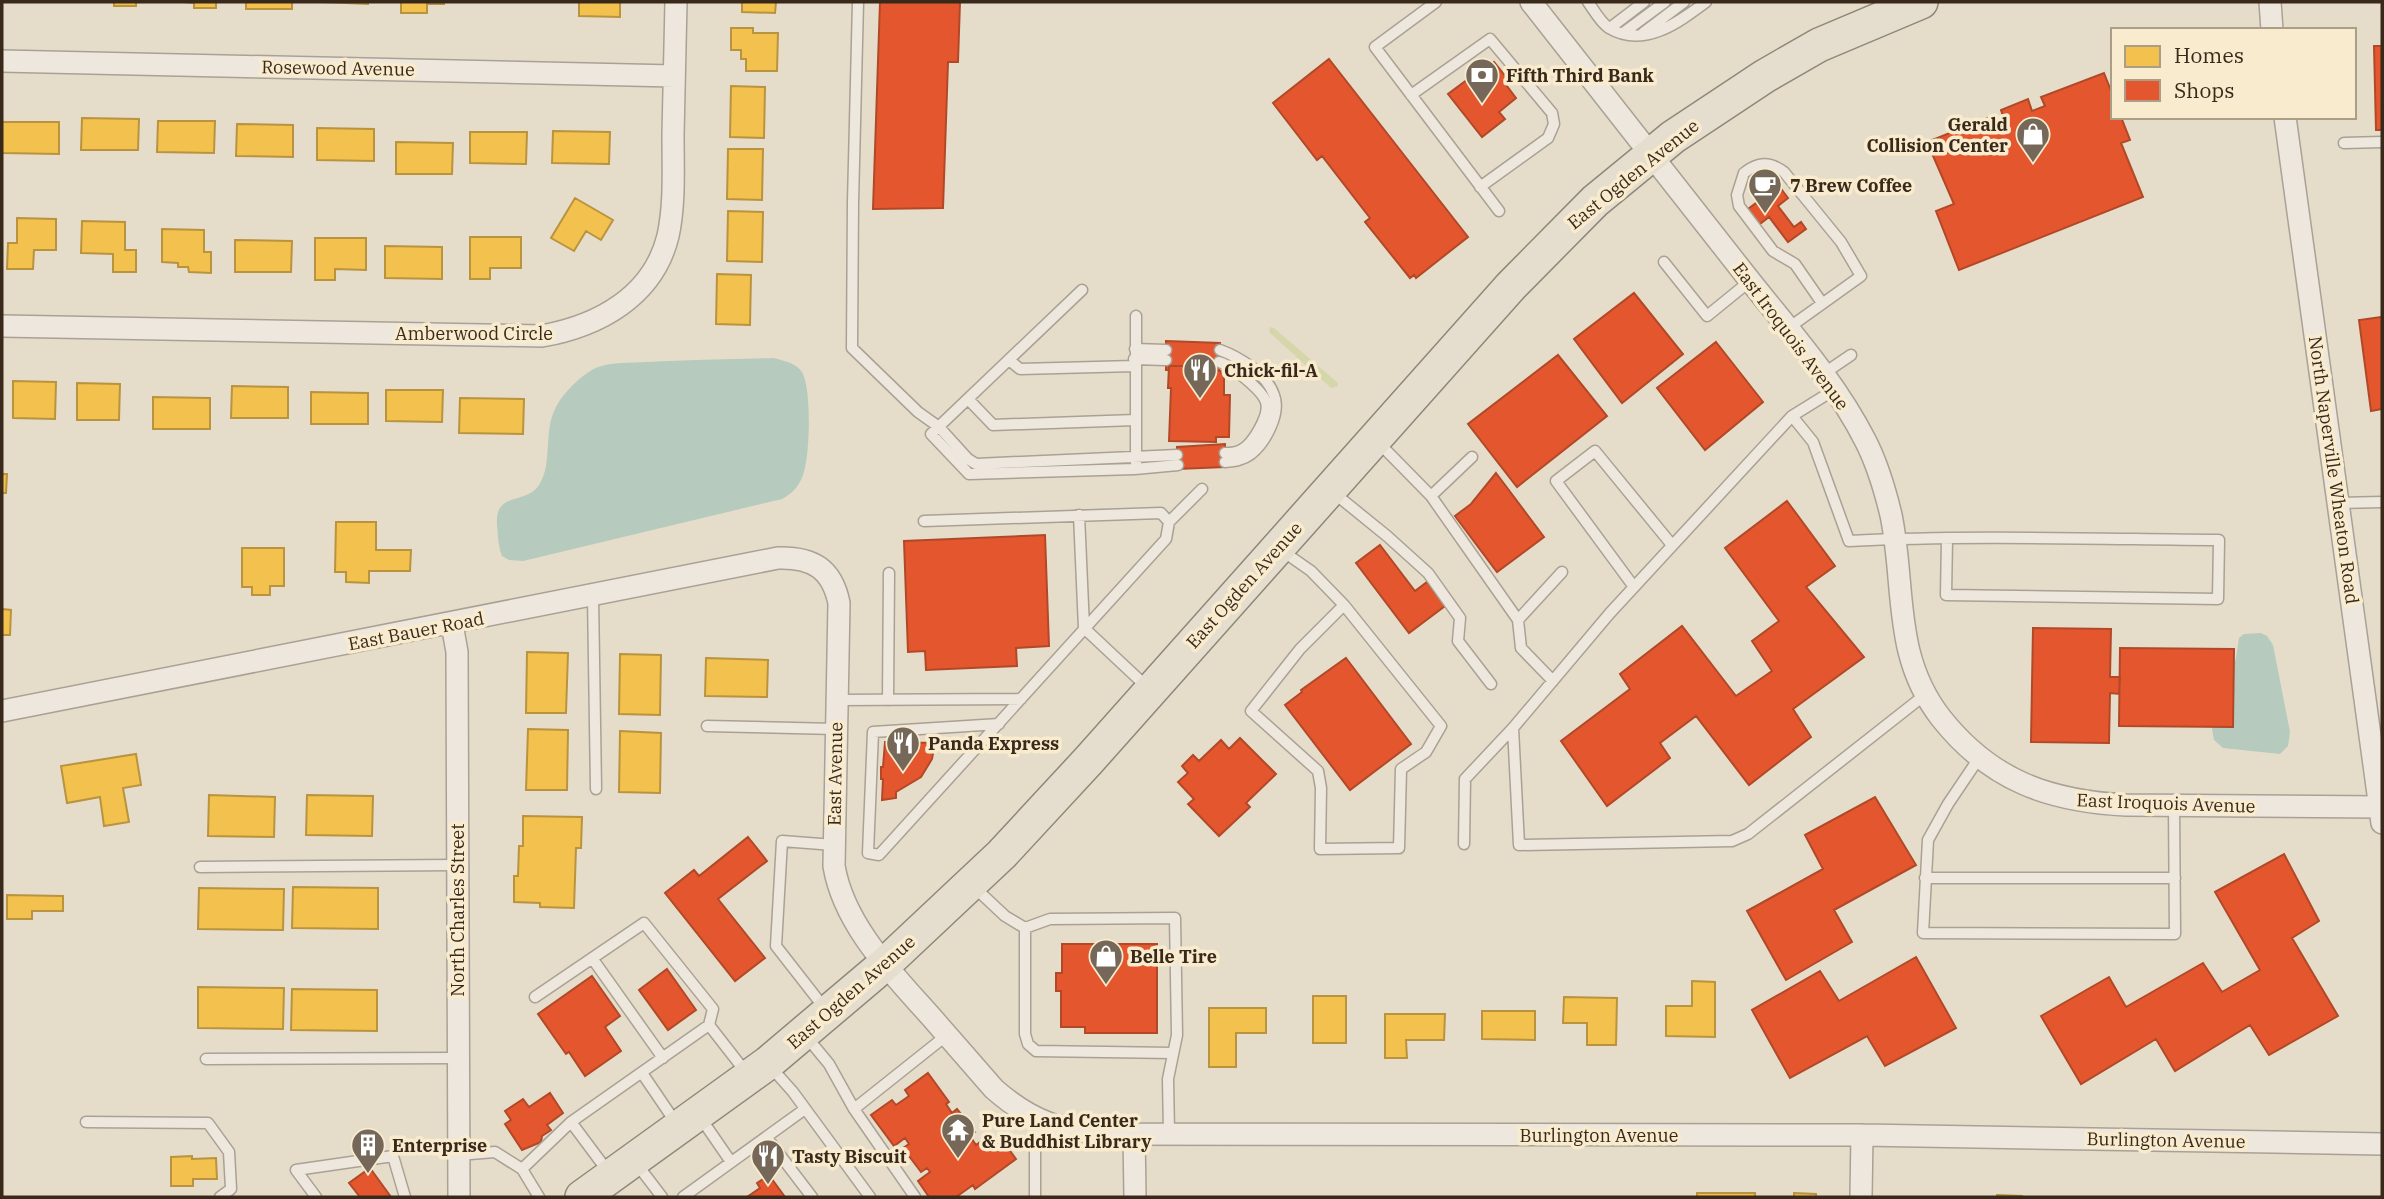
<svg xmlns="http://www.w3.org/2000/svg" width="2384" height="1199" font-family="'IBM Plex Serif',serif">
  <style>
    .green { fill: #d6d6ab }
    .water { fill: #b6cbbd }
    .homes { fill: #f2c14e; stroke: #ba933f; stroke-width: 2 }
    .shops { fill: #e4572e; stroke: #b14928; stroke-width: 2 }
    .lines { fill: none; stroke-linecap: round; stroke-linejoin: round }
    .lane-casing { stroke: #aaa194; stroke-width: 13 }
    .street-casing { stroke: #aaa194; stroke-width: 24 }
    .primary-casing { stroke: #8f877a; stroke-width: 36 }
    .lane { stroke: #ede7dd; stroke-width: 10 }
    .street { stroke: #ede7dd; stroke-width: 21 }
    .primary { stroke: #e5ddcd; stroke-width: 33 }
    .labels { text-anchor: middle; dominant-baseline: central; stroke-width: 7; stroke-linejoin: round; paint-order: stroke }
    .street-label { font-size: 18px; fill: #39291b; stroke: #f8ebce }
    .poi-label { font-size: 18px; font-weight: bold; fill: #39291b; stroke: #f8ebce; text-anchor: start }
  </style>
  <rect width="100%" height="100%" fill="#e5ddca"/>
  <path class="green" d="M1270,327L1274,328L1338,383V386L1331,388L1269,332Z"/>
  <path class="water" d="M774,358C784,361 796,363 802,372C812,389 810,457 803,475C799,486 793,493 782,499L523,561L509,560L502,556C498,545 498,536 497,524C495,491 526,505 539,485C553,465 543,430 556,407C563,393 583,373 598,367C612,362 630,363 646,362C688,360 731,359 774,358Z
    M2261,633L2267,636L2273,645L2290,732L2288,746L2280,754L2223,748L2214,740L2212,729L2236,658L2239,638L2244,634Z"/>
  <path class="homes" d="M114,2H136V6H114Z
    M183,2H216V8H194V3Z
    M246,2H292V9H246Z
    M322,2H368V4Z
    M401,2H444V4H427V13H401Z
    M579,2H620V17L579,16Z
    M742,2H776L775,13L742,12Z
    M731,28H753V33H778L777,71H746V59H741V50H731Z
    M731,86L765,87L764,138L730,137Z
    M82,118L139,119L138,150H81Z
    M158,121H215L214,153L157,152Z
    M2,122H59V154L2,153Z
    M237,124L293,125V157L236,156Z
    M317,128L374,129V161L317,160Z
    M553,131L610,132L609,164L552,163Z
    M470,132H527L526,164L470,163Z
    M396,142L453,143L452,174H396Z
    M728,149H763L762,200L727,199Z
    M575,198L613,220L601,240L586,231L574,251L551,238Z
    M728,211L763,212L762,262L727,261Z
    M17,218L56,219V250H34L33,269H7L8,243H17Z
    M82,221L125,222V250H136V272H113V254L81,253Z
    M162,229L204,230V252H211V273L189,272L188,267H178V263L162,262Z
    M470,237H521V268H490V279H470Z
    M315,238H366V270L335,269V280H315Z
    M235,240L292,241L291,272H235Z
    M385,246L442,247V279L385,278Z
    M717,274L751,275L750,325L716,324Z
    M13,381L56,382L55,419L13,418Z
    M77,383L120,384L119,420H77Z
    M232,386L288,387V418H231Z
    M386,390H443L442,422L386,421Z
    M311,392L368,393V424H311Z
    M153,397L210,398V429H153Z
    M460,398L524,399L523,434L459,433Z
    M2,474H7L6,493H2Z
    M336,522H376V550H411L410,571H369V583L346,582V572H335Z
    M242,548H284V586H270V595H252V587H242Z
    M2,609L11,610L10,635H2Z
    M527,652L568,653L566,713H526Z
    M620,654L661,655L660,715L619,714Z
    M706,658L768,660L767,697L705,696Z
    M528,729L568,730L567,790H526Z
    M620,731L661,733L660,793L619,792Z
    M136,754L141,785L123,788L129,822L104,826L100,797L67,803L61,766Z
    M209,795L275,797L274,837L208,836Z
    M307,795L373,796L372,836L306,835Z
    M523,816L582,817L581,848H576L574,908L540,907V903L514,902V876H518L519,846H523Z
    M293,887L378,888V929L292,928Z
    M199,888L284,889L283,930L198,929Z
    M7,895L63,896V911H32V919H7Z
    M1692,981L1715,982V1037L1666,1036V1006H1692Z
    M198,987L284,988L283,1029L198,1028Z
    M292,989L377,990V1031L291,1030Z
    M1313,996H1346V1043H1313Z
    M1564,997L1617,998L1616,1045H1587V1023H1563Z
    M1209,1008H1266V1033H1236V1067H1209Z
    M1482,1011H1535V1040L1482,1039Z
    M1385,1014H1445L1444,1040H1406L1407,1058H1385Z
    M192,1156V1159L216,1158L217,1179H193V1186H171V1157Z
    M1697,1193H1755V1197H1697Z
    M1794,1193L1816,1194V1197H1794Z
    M1997,1195L2022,1196V1197H1997Z"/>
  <path class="shops" d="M880,2H960L958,62H948L943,208L873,209Z
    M2374,46H2382V130H2376Z
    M1329,59L1468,237L1416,278L1414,275L1410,278L1365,222L1370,218L1322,156L1317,160L1273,103Z
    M1491,62L1492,64L1494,62L1506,77L1504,82L1516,98L1499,112L1505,119L1482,137L1448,94Z
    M2104,73L2113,96V117H2121L2130,140L2121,143L2143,197L1959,270L1936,211L1954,204L1927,142L1990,117L1993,126L2005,122L2001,110L2028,99L2032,111L2045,106L2041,97Z
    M1779,186L1788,198L1778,206L1794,227L1801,222L1806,229L1788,242L1769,217L1756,227L1744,212Z
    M1634,293L1683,354L1622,403L1574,339Z
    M2382,317V409L2371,411L2359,320Z
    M1166,341L1220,343L1219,370H1190V366H1169V370H1166Z
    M1716,342L1763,402L1705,450L1657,388Z
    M1558,355L1607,416L1517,487L1468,424Z
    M1169,366H1190V370L1221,371V373H1224V395H1230L1229,437H1216V442L1169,441L1171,388H1168Z
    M1225,444V467L1178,469L1177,447Z
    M1496,473L1544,537L1497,572L1455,516L1471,504Z
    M1787,501L1835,566L1806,587L1864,657L1793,709L1811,737L1749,785L1696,716L1660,743L1670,758L1607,806L1561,741L1630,689L1620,674L1682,626L1736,696L1772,671L1752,641L1779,621L1725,548Z
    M1045,535L1049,646L1016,648L1017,666L926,670L925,651L908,652L904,541Z
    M1380,545L1415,591L1427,582L1445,606L1409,633L1356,563Z
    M2033,628L2111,629L2110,677H2120L2119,694L2110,693L2109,743L2031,742Z
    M2120,648L2234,649L2233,727L2119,726Z
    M1346,658L1411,744L1350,790L1285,705L1302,692L1301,690Z
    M1240,738L1276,774L1246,803L1250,807L1219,836L1188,804L1194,799L1178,782L1188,773L1182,766L1193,755L1199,761L1221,740L1229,749Z
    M885,742L935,743L932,759L921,777L896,792V798L882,800L883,779H881V767H883Z
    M1875,797L1916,865L1834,910L1852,942L1786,980L1747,911L1823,869L1805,835Z
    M748,837L767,861L718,899L765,958L735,981L665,893L694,870L699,876Z
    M2284,854L2319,921L2292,938L2338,1016L2269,1055L2250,1025L2175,1071L2156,1039L2081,1084L2041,1016L2109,977L2126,1007L2203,963L2222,992L2260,970L2215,892Z
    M1062,944H1157V1033H1085V1027H1061V991H1056V973H1062Z
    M1916,957L1956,1028L1885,1066L1867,1036L1790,1078L1752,1010L1820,971L1839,1001Z
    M667,969L696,1010L668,1030L639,990Z
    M592,976L620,1016L605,1027L621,1051L585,1076L569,1052L566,1054L538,1014Z
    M928,1073L949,1102L946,1104L952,1113L957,1109L975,1132L970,1136L976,1145L991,1134L1003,1151L1008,1148L1016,1159L975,1189L973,1185L956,1197H929L918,1181L930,1172L927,1168L921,1172L903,1148L909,1144L905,1138L894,1146L871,1115L892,1100L896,1105L909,1096L905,1090Z
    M550,1093L563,1113L547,1125L551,1130L542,1136L541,1142L522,1150L505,1124L511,1120L505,1111L523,1099L529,1107Z
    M370,1168L391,1197H360L349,1183Z
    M769,1175L785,1197H747L760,1188L757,1183Z"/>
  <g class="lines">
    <g class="lane-casing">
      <path id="lane" d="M858,2L853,202L852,348L918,412L939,427L968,459L976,464L1177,455
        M1436,2L1375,47L1499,211
        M1588,2C1594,10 1600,22 1609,28C1644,49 1679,22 1706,2
        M1610,28L1644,2
        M1623,33L1665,2
        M1643,33L1684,2
        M1411,95L1490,39L1552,113L1554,124L1548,138L1480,187
        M2344,143L2382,142
        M1664,262L1707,316L1750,281
        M1082,290L931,434L969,474L1135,469L1178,465
        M1787,329L1861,276L1841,242L1784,172C1769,161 1758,162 1744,173L1737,195L1739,206L1773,251L1795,264L1822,303
        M1135,349L1166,350
        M1220,350C1239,357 1267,374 1274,395C1281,413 1266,442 1251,454C1243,460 1235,461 1225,462
        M1134,359L1166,360
        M1009,360L1020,369L1134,366
        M1219,362C1231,365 1262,390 1266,402C1270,415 1253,444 1241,450C1236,453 1230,453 1225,453
        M1823,374L1851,355
        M968,399L993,425L1135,420
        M1792,416L1813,442L1849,541C1972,535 2096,539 2219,540L2218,599L1946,595L1947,538
        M1376,440L1431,496L1518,620L1521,648L1553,681
        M1136,463V316
        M1334,493L1387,536L1428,573L1460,618L1458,641L1491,684
        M1431,496L1472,457
        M2338,503L2382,502
        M1079,515L1084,628L1148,688
        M924,521L1161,513L1169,522L1166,539C1070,644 975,750 879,855L868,853L873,732L999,724
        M1169,522L1202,489
        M1281,550L1311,571L1344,605L1441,726L1426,752L1401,769L1399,848L1320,849L1321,788L1318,771L1251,711L1300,649L1344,605
        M1634,587L1556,481L1595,451L1672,545
        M593,596L596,789
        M1518,620L1562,572
        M837,700L1021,699
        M888,700L889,573
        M707,726L836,729
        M1513,728L1519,845L1732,841L1748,834L1926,694
        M1979,758L1948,804L1928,840L1923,933L2175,934L2174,806
        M1464,844L1465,779L1513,728L1610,613L1792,416L1834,390
        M200,867L457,865
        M1925,878H2175
        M973,886L1005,916L1025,928L1050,919L1175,918L1177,1035L1168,1079L1169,1133
        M1025,928V1034L1028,1044L1036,1051L1173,1053
        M592,958L663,1058
        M535,997L644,923L713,1009L709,1025
        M826,1010L776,946L782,841L834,845
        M805,1035L829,1064L854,1109L915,1197
        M206,1059L457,1058
        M769,1065L793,1092L870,1197
        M642,1073L676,1123
        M854,1109L947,1035
        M700,1117L731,1162
        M86,1122L208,1123L229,1152L231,1189L220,1197
        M571,1122L609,1173
        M767,1138L812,1197
        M458,1155L495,1152L522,1169L539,1197
        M636,1163L662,1197
        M522,1169L571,1122L709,1025L748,1075
        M316,1197L296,1170L393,1156L405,1197
        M683,1197L805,1109
        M1035,1197V1151L1043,1122"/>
    </g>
    <g class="street-casing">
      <path id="street" d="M1531,2C1603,94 1675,185 1747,277C1788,329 1835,381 1865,440C1877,463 1885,490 1891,515C1906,588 1892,655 1941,718C1991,781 2049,801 2126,805L2380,807
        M2270,2L2272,30
        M2,61L674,76
        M2285,117L2382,823
        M2,326L542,336C598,326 653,297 668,236C675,204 673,168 673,135C674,91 675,46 676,2
        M452,624L457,652L459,1197
        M2,711L778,558C813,557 832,569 839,603L834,866C844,926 894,975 933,1019C953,1042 974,1066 994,1089C1033,1123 1061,1131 1112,1134L1862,1135L2382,1144
        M1134,1133L1135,1197
        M1861,1197L1862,1135"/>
    </g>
    <g class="primary-casing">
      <path id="primary" d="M582,1197L768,1063L885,964L1002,854L1089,760L1511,286L1595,201L1673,137L1765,76L1819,45L1921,2"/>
    </g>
    <use href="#lane" class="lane"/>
    <use href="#street" class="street"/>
    <use href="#primary" class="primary"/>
  </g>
  <defs>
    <g id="bank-pin" transform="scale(1.75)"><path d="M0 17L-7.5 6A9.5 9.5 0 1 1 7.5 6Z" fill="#756858" stroke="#f8ebce"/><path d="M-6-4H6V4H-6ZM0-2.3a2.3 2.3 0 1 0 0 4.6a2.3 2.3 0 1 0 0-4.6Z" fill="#fff"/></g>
    <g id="shop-pin" transform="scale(1.75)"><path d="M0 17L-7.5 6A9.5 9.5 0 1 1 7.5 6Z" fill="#756858" stroke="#f8ebce"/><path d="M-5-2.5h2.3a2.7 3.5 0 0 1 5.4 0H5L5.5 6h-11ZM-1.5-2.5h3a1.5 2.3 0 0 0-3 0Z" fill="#fff"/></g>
    <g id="cafe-pin" transform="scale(1.75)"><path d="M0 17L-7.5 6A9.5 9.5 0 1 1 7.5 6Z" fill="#756858" stroke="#f8ebce"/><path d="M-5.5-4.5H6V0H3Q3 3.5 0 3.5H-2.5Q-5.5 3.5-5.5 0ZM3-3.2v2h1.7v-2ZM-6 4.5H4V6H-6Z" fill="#fff"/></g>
    <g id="restaurant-pin" transform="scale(1.75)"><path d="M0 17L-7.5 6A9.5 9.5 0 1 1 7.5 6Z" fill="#756858" stroke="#f8ebce"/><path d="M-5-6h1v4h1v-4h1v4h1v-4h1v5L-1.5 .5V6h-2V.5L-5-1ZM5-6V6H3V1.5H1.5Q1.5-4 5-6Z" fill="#fff"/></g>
    <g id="temple-pin" transform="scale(1.75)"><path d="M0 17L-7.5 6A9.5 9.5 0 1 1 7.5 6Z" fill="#756858" stroke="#f8ebce"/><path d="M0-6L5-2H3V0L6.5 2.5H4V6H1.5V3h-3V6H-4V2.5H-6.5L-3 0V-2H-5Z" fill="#fff"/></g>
    <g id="building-pin" transform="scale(1.75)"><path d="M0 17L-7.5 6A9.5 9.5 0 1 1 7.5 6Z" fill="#756858" stroke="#f8ebce"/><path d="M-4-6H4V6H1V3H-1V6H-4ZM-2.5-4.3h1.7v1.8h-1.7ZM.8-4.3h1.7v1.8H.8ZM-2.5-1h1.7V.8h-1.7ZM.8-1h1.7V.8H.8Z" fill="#fff"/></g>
  </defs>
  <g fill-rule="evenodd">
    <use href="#bank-pin" x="1482" y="75"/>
    <use href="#shop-pin" x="2033" y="134"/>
    <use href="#cafe-pin" x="1765" y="185"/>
    <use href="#restaurant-pin" x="1200" y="370"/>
    <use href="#restaurant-pin" x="903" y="743"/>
    <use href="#shop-pin" x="1106" y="956"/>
    <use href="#temple-pin" x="958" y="1130"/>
    <use href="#building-pin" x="368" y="1145"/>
    <use href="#restaurant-pin" x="768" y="1156"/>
  </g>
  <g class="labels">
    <g class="street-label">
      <text transform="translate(338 68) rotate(1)">Rosewood Avenue</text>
      <text transform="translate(1633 174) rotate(-39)">East Ogden Avenue</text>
      <text x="474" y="333">Amberwood Circle</text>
      <text transform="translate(1791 336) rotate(53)">East Iroquois Avenue</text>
      <text transform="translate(2334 470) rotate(82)">North Naperville Wheaton Road</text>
      <text transform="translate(1244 585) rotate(-48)">East Ogden Avenue</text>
      <text transform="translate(416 631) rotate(-11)">East Bauer Road</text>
      <text transform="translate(835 774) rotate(-89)">East Avenue</text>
      <text transform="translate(2166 803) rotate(2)">East Iroquois Avenue</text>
      <text transform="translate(457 910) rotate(-90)">North Charles Street</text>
      <text transform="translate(851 992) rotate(-41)">East Ogden Avenue</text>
      <text x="1599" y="1135">Burlington Avenue</text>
      <text transform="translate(2166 1140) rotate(1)">Burlington Avenue</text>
    </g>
    <g class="poi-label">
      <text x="1506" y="75">Fifth Third Bank</text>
      <text x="2008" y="124" text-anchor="end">Gerald<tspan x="2008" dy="21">Collision Center</tspan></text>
      <text x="1790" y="185">7 Brew Coffee</text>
      <text x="1224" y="370">Chick-fil-A</text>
      <text x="928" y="743">Panda Express</text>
      <text x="1130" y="956">Belle Tire</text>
      <text x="982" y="1120">Pure Land Center<tspan x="982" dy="21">&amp; Buddhist Library</tspan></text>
      <text x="392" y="1145">Enterprise</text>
      <text x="792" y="1156">Tasty Biscuit</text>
    </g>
  </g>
  <rect width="2384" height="1199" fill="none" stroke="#39291b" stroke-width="7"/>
  <rect x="2111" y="28" width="245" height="91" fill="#f8ebce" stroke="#ac9d86" stroke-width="2"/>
  <rect x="2125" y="46" width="35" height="21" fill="#f2c14e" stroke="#ac9d86" stroke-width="2"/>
  <text x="2174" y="63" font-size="21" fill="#39291b">Homes</text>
  <rect x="2125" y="80" width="35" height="21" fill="#e4572e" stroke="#ac9d86" stroke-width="2"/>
  <text x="2174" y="98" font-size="21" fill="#39291b">Shops</text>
</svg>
